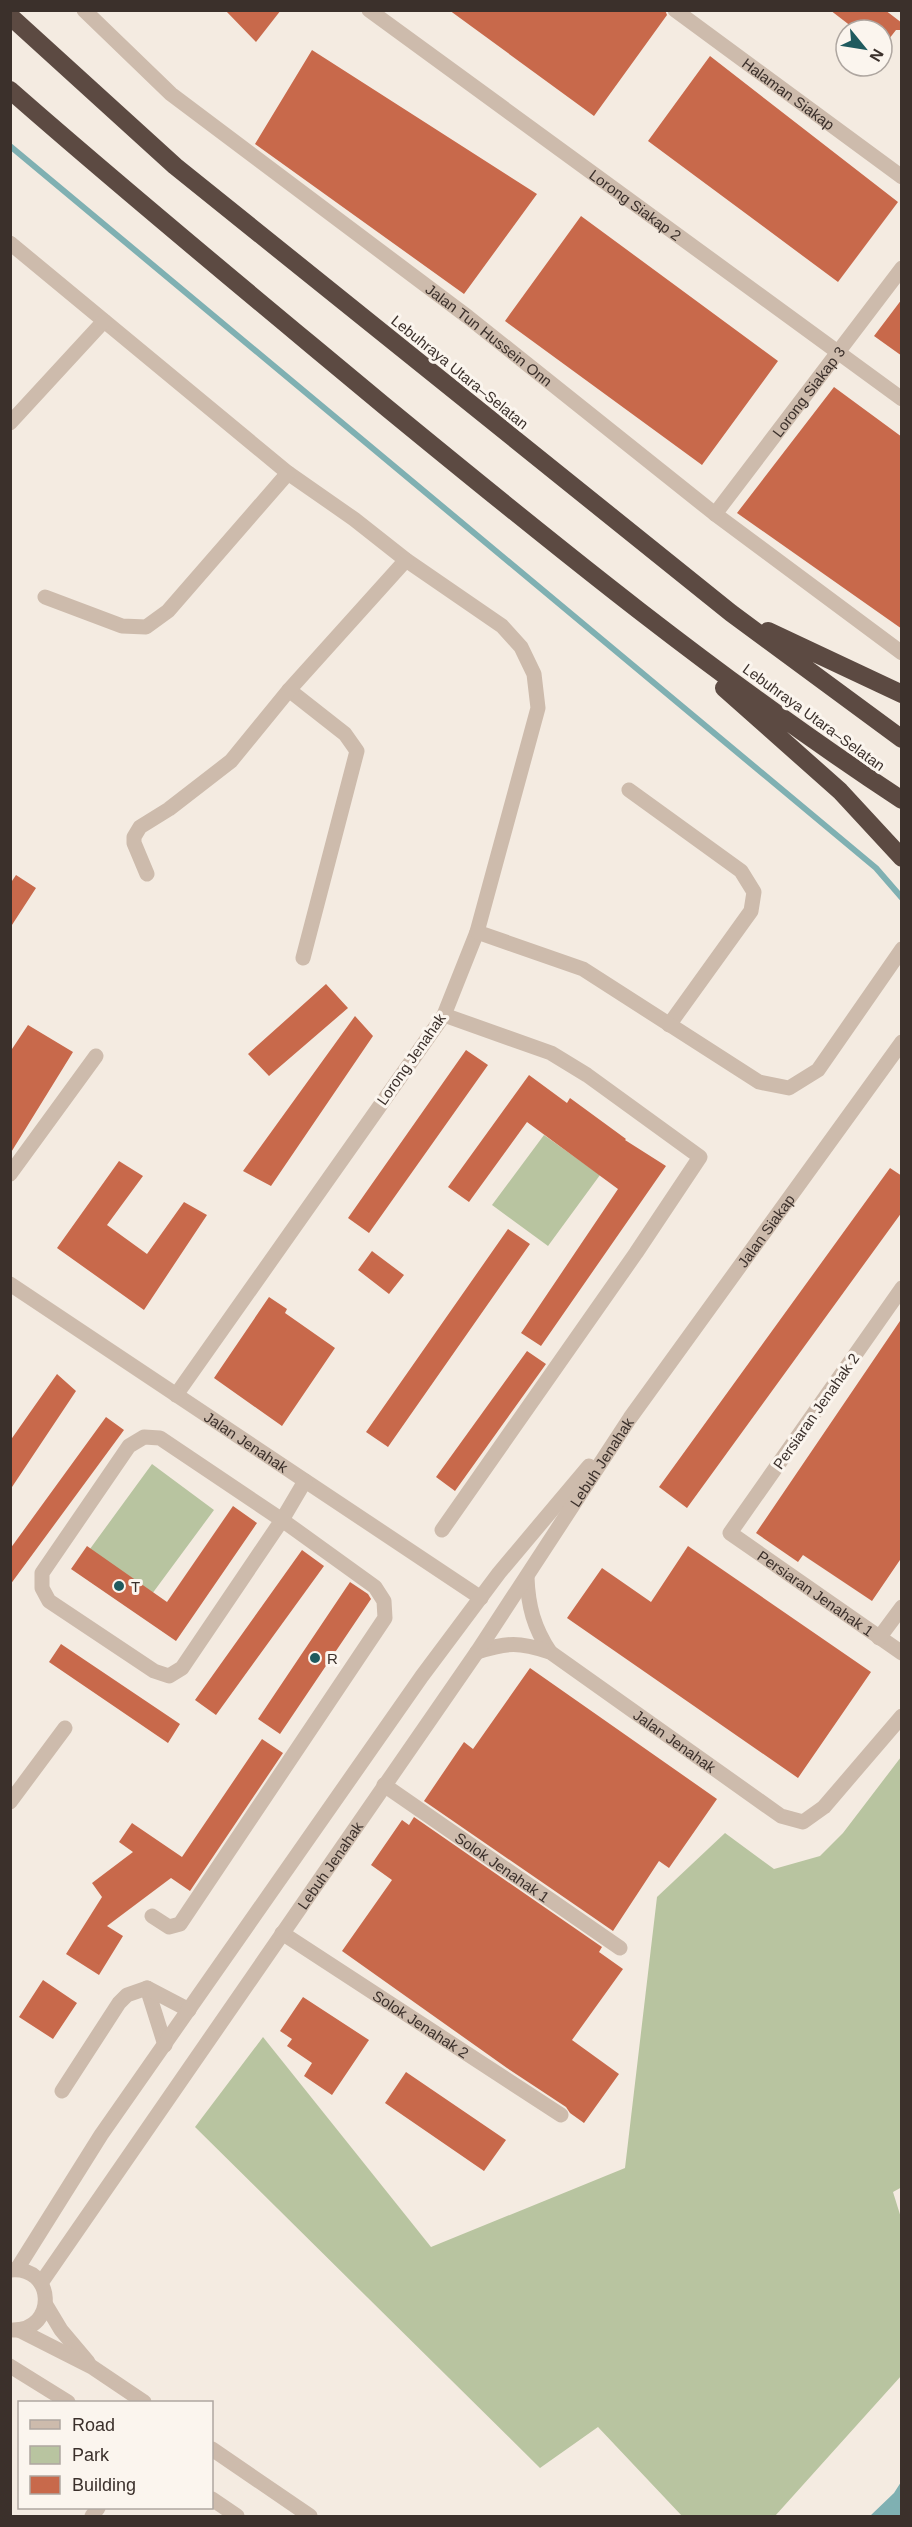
<svg xmlns="http://www.w3.org/2000/svg" width="912" height="2527" font-family="Arial,sans-serif">
  <style>
    .green { fill: #b8c4a0 }
    .water { fill: #7fb0b2 }
    .lines { fill: none; stroke-linecap: round; stroke-linejoin: round }
    .stream { stroke: #7fb0b2; stroke-width: 6 }
    .building { fill: #c8694b }
    .minor { stroke: #cdbbac; stroke-width: 15 }
    .tertiary { stroke: #cdbbac; stroke-width: 15 }
    .motorway { stroke: #5c4a42; stroke-width: 18 }
    .poi-dot { fill: #1f5a5e; stroke: #fbf5ee; stroke-width: 2 }
    .labels { text-anchor: middle; dominant-baseline: central; stroke-width: 6; stroke-linejoin: round; paint-order: stroke }
    .street-label { font-size: 15px; fill: #3b302b; stroke: #fbf5ee }
    .poi-label { font-size: 15px; fill: #3b302b; stroke: #fbf5ee; text-anchor: start }
  </style>
  <rect width="100%" height="100%" fill="#f4ebe1"/>
  <path class="green" d="M544,1135L600,1175L548,1246L492,1205Z
    M152,1464L214,1510L149,1598L87,1553Z
    M901,1757L902,2187L893,2192L902,2221L901,2376L775,2516H682L598,2427L540,2468L195,2127L263,2037L431,2247L625,2168L657,1897L725,1833L774,1869L820,1856L843,1833Z"/>
  <path class="water" d="M901,2482V2516H870L894,2493Z"/>
  <g class="lines">
    <path class="stream" d="M10,146L876,868L902,898"/>
  </g>
  <path class="building" d="M225,10H281L256,42Z
    M449,10H665L667,15L594,116Z
    M830,10H885L902,23V30H896L882,48V30H856Z
    M312,50L537,194L464,294L255,144Z
    M710,56L898,202L838,282L648,141Z
    M581,216L778,361L702,465L505,321Z
    M902,299V356L874,336Z
    M834,387L902,437V629L737,513Z
    M16,875L36,888L10,928V884Z
    M326,984L348,1008L269,1076L248,1054Z
    M355,1016L373,1036L271,1186L243,1171Z
    M28,1025L73,1052L10,1154V1052Z
    M466,1050L488,1065L369,1233L348,1218Z
    M529,1075L567,1103L570,1098L626,1139L625,1140L666,1166L541,1346L521,1333L618,1189L527,1122L469,1202L448,1187Z
    M119,1161L143,1176L107,1225L147,1254L184,1202L207,1215L144,1310L57,1248Z
    M890,1168L902,1176V1212L687,1508L659,1487Z
    M508,1229L530,1244L388,1447L366,1432Z
    M372,1251L404,1275L389,1294L358,1270Z
    M269,1297L287,1309L285,1313L335,1348L282,1426L214,1378Z
    M902,1318V1557L872,1601L803,1555L798,1562L756,1533Z
    M527,1351L546,1364L455,1491L436,1477Z
    M57,1374L76,1391L10,1490V1441Z
    M106,1417L124,1430L10,1585V1549Z
    M233,1506L257,1523L176,1641L71,1569L87,1546L167,1602Z
    M688,1546L871,1672L798,1778L567,1618L602,1568L651,1602Z
    M302,1550L324,1566L216,1715L195,1700Z
    M350,1582L368,1594L371,1599L280,1734L258,1719Z
    M61,1644L180,1724L168,1743L49,1662Z
    M530,1668L717,1799L669,1868L659,1861L613,1931L424,1801L464,1742L473,1749Z
    M262,1739L283,1753L190,1891L171,1878L107,1926L123,1936L99,1975L66,1954L102,1897L92,1883L133,1852L119,1842L132,1823L182,1857Z
    M414,1817L602,1947L599,1952L623,1969L572,2040L619,2074L584,2123L570,2113L566,2107L507,2068L342,1951L392,1880L371,1865L402,1820L409,1825Z
    M43,1980L77,2003L53,2039L19,2017Z
    M303,1997L369,2040L332,2095L304,2076L312,2063L287,2046L292,2039L280,2031Z
    M406,2072L506,2140L484,2171L385,2103Z"/>
  <g class="lines">
    <g class="minor">
      <path id="s1" d="M84,10L171,94L468,317L715,514L902,653"/>
      <path id="s2" d="M369,10L902,399"/>
      <path id="s3" d="M675,10L902,177"/>
      <path d="M10,243L288,473L354,519L406,560L502,626L521,647L534,674L538,708L477,932L444,1015L176,1395"/>
      <path d="M10,423L104,321"/>
      <path id="s4" d="M715,514L902,268"/>
      <path d="M45,597L122,626L146,627L168,611L288,473"/>
      <path d="M289,690L345,734L357,751L303,958"/>
      <path d="M629,790L741,871L754,892L751,911L669,1025"/>
      <path d="M147,874L134,843V837L140,827L169,809L231,761L289,690L406,560"/>
      <path d="M477,932L583,969L759,1082L789,1088L818,1070L902,949"/>
      <path d="M10,1174L96,1056"/>
      <path id="s5" d="M10,1284L481,1598"/>
      <path id="s6" d="M902,1288L730,1533L902,1653"/>
      <path d="M442,1530L636,1253L700,1157L587,1075L551,1053L444,1015"/>
      <path d="M527,1577C528,1606 534,1628 550,1652"/>
      <path d="M879,1638L902,1607"/>
      <path id="s7" d="M477,1652C508,1642 519,1642 550,1652L781,1816L803,1822L824,1807L902,1716"/>
      <path id="s8" d="M384,1785L620,1948"/>
      <path d="M10,1802L65,1728"/>
      <path d="M152,1916L169,1927L180,1924L385,1618L384,1601L375,1587L282,1520L160,1438L144,1437L129,1446L42,1573V1588L49,1601L154,1671L169,1676L182,1668L282,1520L305,1481"/>
      <path id="s9" d="M282,1933L561,2115"/>
      <path d="M147,1988L165,2045"/>
      <path d="M62,2091L119,2003L127,1995L147,1988L189,2010"/>
      <path d="M10,2366L68,2402"/>
      <path d="M212,2499L237,2516"/>
      <path d="M92,2516L98,2508"/>
    </g>
    <g class="tertiary">
      <path d="M17,2269L101,2135L422,1676L499,1573L589,1466"/>
      <path d="M10,2270C55,2265 58,2330 13,2330"/>
      <path id="s10" d="M41,2283L477,1652L630,1418L902,1042"/>
      <path d="M46,2305L61,2330L88,2362"/>
      <path d="M19,2330L92,2367L144,2402"/>
      <path d="M212,2449L310,2516"/>
    </g>
    <path class="motorway" d="M10,16L175,166L731,613L902,739
      M10,90C134,199 261,303 387,408C554,545 721,681 902,800
      M768,631L902,694
      M724,688L840,791L902,858"/>
  </g>
  <g class="poi-dot">
    <circle cx="119" cy="1586" r="6"/>
    <circle cx="315" cy="1658" r="6"/>
  </g>
  <g class="labels">
    <g class="street-label">
      <text stroke="none"><textPath href="#s3" startOffset="141">Halaman Siakap</textPath></text>
      <text stroke="none"><textPath href="#s2" startOffset="330">Lorong Siakap 2</textPath></text>
      <text stroke="none"><textPath href="#s1" startOffset="520">Jalan Tun Hussein Onn</textPath></text>
      <text transform="translate(460 372) rotate(39)">Lebuhraya Utara–Selatan</text>
      <text stroke="none"><textPath href="#s4" startOffset="154">Lorong Siakap 3</textPath></text>
      <text transform="translate(814 717) rotate(36)">Lebuhraya Utara–Selatan</text>
      <text transform="translate(411 1059) rotate(-55)">Lorong Jenahak</text>
      <text stroke="none"><textPath href="#s10" startOffset="1278">Jalan Siakap</textPath></text>
      <text transform="translate(816 1411) rotate(-55)">Persiaran Jenahak 2</text>
      <text stroke="none"><textPath href="#s5" startOffset="284">Jalan Jenahak</textPath></text>
      <text stroke="none"><textPath href="#s10" startOffset="994">Lebuh Jenahak</textPath></text>
      <text stroke="none"><textPath href="#s6" startOffset="404">Persiaran Jenahak 1</textPath></text>
      <text stroke="none"><textPath href="#s7" startOffset="228">Jalan Jenahak</textPath></text>
      <text stroke="none"><textPath href="#s10" startOffset="508">Lebuh Jenahak</textPath></text>
      <text stroke="none"><textPath href="#s8" startOffset="144">Solok Jenahak 1</textPath></text>
      <text stroke="none"><textPath href="#s9" startOffset="166">Solok Jenahak 2</textPath></text>
    </g>
    <g class="poi-label">
      <text x="131" y="1586">T</text>
      <text x="327" y="1658">R</text>
    </g>
  </g>
  <rect width="912" height="2527" fill="none" stroke="#3b302b" stroke-width="24"/>
  <rect x="18" y="2401" width="195" height="108" fill="#fbf5ee" stroke="#aea6a0" stroke-width="1.5"/>
  <rect x="30" y="2420" width="30" height="9" fill="#cdbbac" stroke="#aea6a0" stroke-width="1.5"/>
  <text x="72" y="2431" font-size="18" fill="#3b302b">Road</text>
  <rect x="30" y="2446" width="30" height="18" fill="#b8c4a0" stroke="#aea6a0" stroke-width="1.5"/>
  <text x="72" y="2461" font-size="18" fill="#3b302b">Park</text>
  <rect x="30" y="2476" width="30" height="18" fill="#c8694b" stroke="#aea6a0" stroke-width="1.5"/>
  <text x="72" y="2491" font-size="18" fill="#3b302b">Building</text>
  <g transform="translate(864 48) rotate(120)"><circle r="28" fill="#fbf5ee" stroke="#aea6a0" stroke-width="1.5"/>
  <path d="M0-4.5L10 22L0 15L-10 22Z" fill="#1f5a5e"/>
  <text y="-9" font-size="16" font-weight="bold" text-anchor="middle" fill="#3b302b">N</text>
  </g>
</svg>
